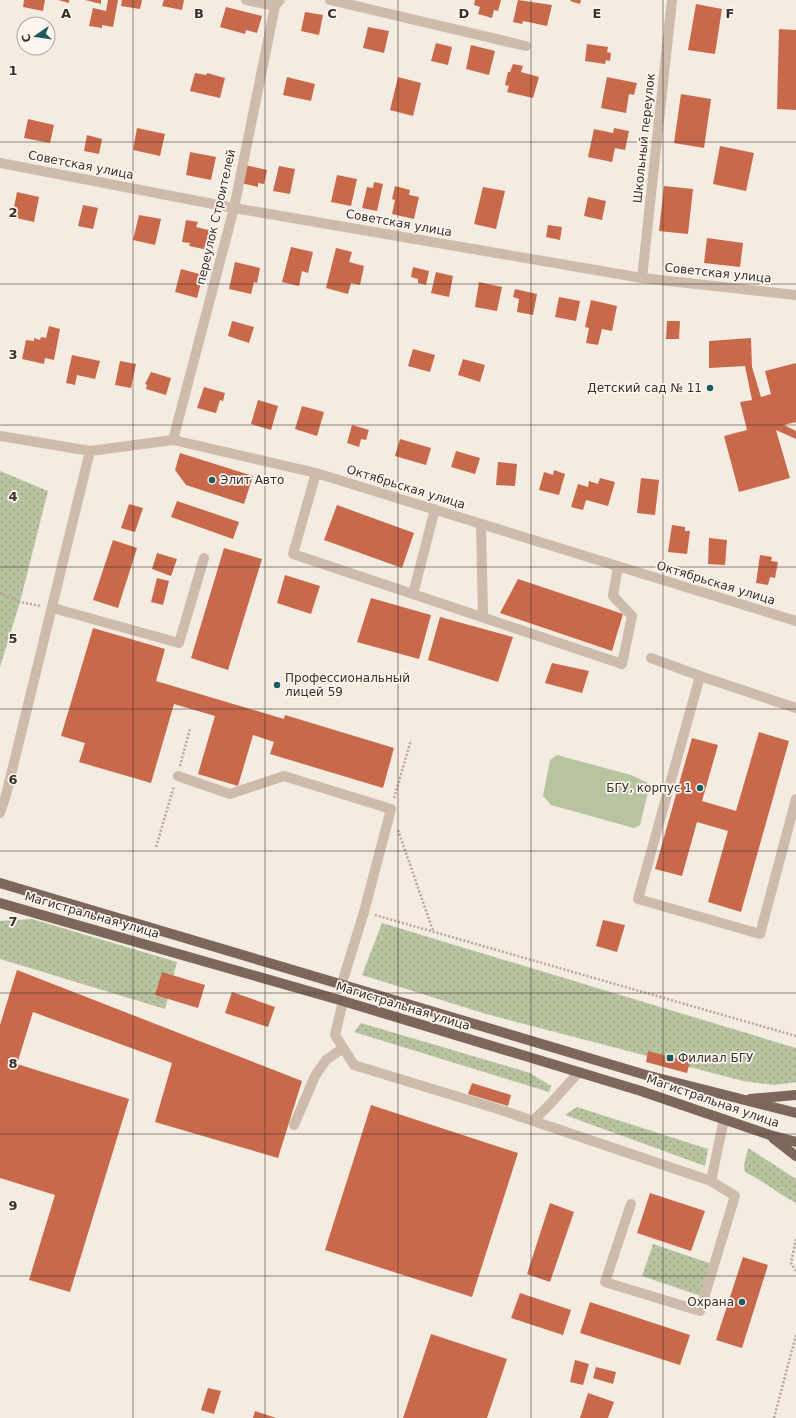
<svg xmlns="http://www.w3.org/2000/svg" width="796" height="1418" font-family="'DejaVu Sans',sans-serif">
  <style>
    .grass { fill: url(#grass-dots) }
    .pitch { fill: #b8c4a0 }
    .building { fill: #c8694b }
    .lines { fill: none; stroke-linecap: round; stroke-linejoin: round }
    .path { stroke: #b9a596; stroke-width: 2.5; stroke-dasharray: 2 2; stroke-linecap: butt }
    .minor { stroke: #cdbbac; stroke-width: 10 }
    .major { stroke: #7d675c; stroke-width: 10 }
    .grid { fill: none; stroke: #3b302b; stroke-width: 1; stroke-opacity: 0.55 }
    .poi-dot { fill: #1f5a5e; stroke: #fbf5ee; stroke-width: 1.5 }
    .labels { text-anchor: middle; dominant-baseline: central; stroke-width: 3.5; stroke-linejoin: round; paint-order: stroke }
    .street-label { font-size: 12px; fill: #3b302b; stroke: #fbf5ee }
    .poi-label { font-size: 12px; fill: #3b302b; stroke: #fbf5ee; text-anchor: end }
    .grid-label { font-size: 13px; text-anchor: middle; font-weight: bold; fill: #3b302b; stroke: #fbf5ee; stroke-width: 3.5; stroke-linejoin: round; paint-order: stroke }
  </style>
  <defs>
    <pattern id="grass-dots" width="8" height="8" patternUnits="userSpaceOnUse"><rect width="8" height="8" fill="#b8c4a0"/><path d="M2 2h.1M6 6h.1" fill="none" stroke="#97a083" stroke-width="1.8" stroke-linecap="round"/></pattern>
  </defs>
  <rect width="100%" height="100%" fill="#f4ebe1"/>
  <path class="grass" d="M0,471L48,491L20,602L0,667Z
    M32,919L177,962L165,1009L0,959V921Z
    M382,923L796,1048V1082L774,1085L743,1081L486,1014L362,975Z
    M361,1023L530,1073L551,1086L549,1092L354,1032Z
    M577,1107L708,1149L705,1166L565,1115Z
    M748,1148L796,1179V1203C778,1194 764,1181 745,1172L744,1165Z
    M653,1244L715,1265L704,1297L642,1276Z"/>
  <path class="pitch" d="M557,755L631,775L650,784L640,825L634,828L551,805L543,796L550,760Z"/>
  <path class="building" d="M24,0H45L43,11L23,7Z
    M58,0H69V3Z
    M85,0H101V4Z
    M108,0H118L113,27L102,25V28L89,26L93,8L106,11Z
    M122,0H142L140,9L121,6Z
    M164,0H184L182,10L162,6Z
    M475,0H501L498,11L494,10L492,18L478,14L480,7L474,5Z
    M518,0L552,5L547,26L523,21L522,24L513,22Z
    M571,0H581L580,4L570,1Z
    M696,4L722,9L715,54L688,50Z
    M226,7L262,16L257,33L246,30L245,34L220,27Z
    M305,12L323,15L319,35L301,31Z
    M368,27L389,31L384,53L363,48Z
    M779,29L796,30V110L777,109Z
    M436,43L452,47L448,65L431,61Z
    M587,44L608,47L607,52L611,53L610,61L606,60L605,64L585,61Z
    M471,45L495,51L489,75L466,69Z
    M513,64L523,66L521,72L539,77L533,98L507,92L509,86L505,85L508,72H510Z
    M195,73L206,75L207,73L225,78L220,98L190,91Z
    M287,77L315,84L311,101L283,95Z
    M398,77L421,83L413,116L390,110Z
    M607,77L637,83L634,95L629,94L626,113L601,108Z
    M681,94L711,99L704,148L674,143Z
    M28,119L54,125L50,143L24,138Z
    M137,128L165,134L160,156L133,150Z
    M614,128L629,131L625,150L615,148L612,162L588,157L594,129L613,133Z
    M87,135L102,139L99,154L84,151Z
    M720,146L754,153L746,191L713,184Z
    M190,152L216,157L211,180L186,175Z
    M245,165L267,170L264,184L258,183V187L241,183Z
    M279,166L295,169L290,194L273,191Z
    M337,175L357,179L351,206L331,202Z
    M374,182L383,184L377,211L362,208L367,187L373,188Z
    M395,186L410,190L409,195L419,197L414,219L392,214L395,200L392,199Z
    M664,186L693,189L688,234L659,231Z
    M483,187L505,191L496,229L474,224Z
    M17,192L39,197L34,222L12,217Z
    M588,197L606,201L602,220L584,216Z
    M83,205L98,208L93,229L78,226Z
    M139,215L161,219L155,245L133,240Z
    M186,220L198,222L196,227L217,232L213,251L189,246L190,243L182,242Z
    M548,225L562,227L560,240L546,237Z
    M707,238L743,243L740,267L704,263Z
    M291,247L313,252L308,273L302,271L299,286L282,282Z
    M336,248L352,252L349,262L364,266L360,285L351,283L348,294L326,288Z
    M235,262L260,268L257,283L254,282L251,294L229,289Z
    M413,267L429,271L426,285L418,283V279L411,277Z
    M181,269L203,275L197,298L175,292Z
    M436,272L453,276L449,297L431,293Z
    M479,282L502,287L497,311L475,307Z
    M515,289L537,294L533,315L517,312L519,299L513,297Z
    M559,297L580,301L576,321L555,317Z
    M591,300L617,306L612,331L602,329L598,345L586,343L589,328L585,327Z
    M232,321L254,327L249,343L228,336Z
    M667,321H680L679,339H666Z
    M49,326L60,329L54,360L45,358L44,364L22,359L26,340L34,341V338L40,340L41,337L46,338Z
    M751,338L752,367L761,397L771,394L765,371L796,363V422L784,425L796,431V439L776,430L790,478L739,492L724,436L747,430L740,402L752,400L745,366L709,368V341Z
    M413,349L435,355L430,372L408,366Z
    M72,355L100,361L95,379L77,375L75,385L66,383Z
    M463,359L485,365L480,382L458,375Z
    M120,361L136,364L131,388L115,385Z
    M151,372L171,378L166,395L146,389L147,385L145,384Z
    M204,387L225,393L223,401L220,400L216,413L197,408Z
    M258,400L278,406L271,430L251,424Z
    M302,406L324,412L317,436L295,429Z
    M352,425L369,430L366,440L361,439L359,447L347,443Z
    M400,439L431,448L426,465L395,456Z
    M456,451L480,458L475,474L451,467Z
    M180,453L253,476L244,504L186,485L175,470Z
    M498,462L517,464L515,486L496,485Z
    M554,470L565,474L559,495L539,490L544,472L553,475Z
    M600,478L615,482L608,506L586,500L583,510L571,507L578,484L588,487L589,481L598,484Z
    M641,478L659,480L655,515L637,513Z
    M177,501L239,522L233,539L171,517Z
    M129,504L143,508L135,532L121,528Z
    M337,505L414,533L402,568L324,540Z
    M672,525L685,527V531H690L687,554L668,552Z
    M709,538L727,540L725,565L708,564Z
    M113,540L137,548L118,608L93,600Z
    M224,548L262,559L228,670L191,658Z
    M157,553L177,559L171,576L152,569Z
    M760,555L772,557L771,561L778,562L775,578L770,577L768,585L756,583Z
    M285,575L320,586L311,614L277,603Z
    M157,578L169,581L163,605L151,602Z
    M518,579L623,614L612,651L500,613Z
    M371,598L431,615L419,659L357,642Z
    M440,617L513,637L498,682L428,660Z
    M93,628L165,649L156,681L284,719L285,715L394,748L383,788L270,754L274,742L253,735L238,786L198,774L215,716L174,704L151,783L79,762L85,743L61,736Z
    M552,663L589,671L582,693L545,683Z
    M759,732L789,741L741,912L708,902L728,831L697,822L682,876L655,869L692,738L718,745L702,801L736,811Z
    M603,920L625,925L617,952L596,946Z
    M17,970L302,1081L278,1158L155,1122L172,1063L33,1012L17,1064L129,1099L70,1292L29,1280L55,1195L0,1178V1025Z
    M162,972L205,985L198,1008L155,995Z
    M232,992L275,1007L268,1027L225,1013Z
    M648,1051L690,1062L687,1073L646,1062Z
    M472,1083L511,1095L508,1106L468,1094Z
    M371,1105L518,1153L472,1297L325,1250Z
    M650,1193L705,1211L691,1251L637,1233Z
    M550,1203L574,1212L550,1282L527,1274Z
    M743,1257L768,1265L742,1348L716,1340Z
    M520,1293L571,1310L563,1335L511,1318Z
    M590,1302L690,1335L680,1365L580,1333Z
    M431,1334L507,1359L487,1418H403Z
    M575,1360L589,1364L583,1385L570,1382Z
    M596,1367L616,1372L613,1384L593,1378Z
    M208,1388L221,1391L214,1414L201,1410Z
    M588,1393L614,1402L608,1418H580Z
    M255,1411L276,1418H253Z"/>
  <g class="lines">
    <path class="path" d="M0,593L20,602L41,606
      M180,766L190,729
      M394,798L411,740
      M398,830L433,931
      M156,847L174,786
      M375,915L796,1036
      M796,1239L791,1263L796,1271
      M774,1418L796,1335"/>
    <path class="minor" d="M246,0L275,6
      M330,0L526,46
      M0,163L234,208L642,278L796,295
      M642,278L672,0
      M0,436L90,451L173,440L316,473L796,621
      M173,440L234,208L275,6L280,0
      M316,473L293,554L622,664L632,616L613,596L618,566
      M481,524L483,617
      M413,594L435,509
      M53,608L179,643L204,558
      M651,658L700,676L796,708
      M700,676L638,899L760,934L796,799
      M178,776L230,794L284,776L391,809L364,912L342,983
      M0,813L6,795L90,451
      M343,1001L335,1035L354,1065L498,1109L711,1181
      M533,1121L551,1103L579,1072
      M294,1125L315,1076L326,1060L343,1048
      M631,1204L605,1282L700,1311L735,1196L711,1181L724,1119"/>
    <path class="major" d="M0,883L646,1075L796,1113
      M0,903L343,1001L641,1091L770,1135L796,1142
      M750,1099L796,1095
      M773,1138L796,1156"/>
  </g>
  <path class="grid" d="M133,0V1418M265,0V1418M398,0V1418M531,0V1418M663,0V1418M0,142H796M0,284H796M0,425H796M0,567H796M0,709H796M0,851H796M0,993H796M0,1134H796M0,1276H796"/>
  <g class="poi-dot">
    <circle cx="710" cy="388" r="4"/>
    <circle cx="212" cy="480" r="4"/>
    <circle cx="277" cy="685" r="4"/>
    <circle cx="700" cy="788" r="4"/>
    <rect x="666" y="1054" width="8" height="8" rx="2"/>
    <circle cx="742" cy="1302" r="4"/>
  </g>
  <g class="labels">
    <g class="street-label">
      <text transform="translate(644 138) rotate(-84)">Школьный переулок</text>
      <text transform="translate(81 165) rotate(11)">Советская улица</text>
      <text transform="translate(216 217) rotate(-77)">переулок Строителей</text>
      <text transform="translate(399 223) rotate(10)">Советская улица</text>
      <text transform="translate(718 273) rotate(6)">Советская улица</text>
      <text transform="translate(406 487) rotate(17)">Октябрьская улица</text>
      <text transform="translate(716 583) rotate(17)">Октябрьская улица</text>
      <text transform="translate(92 915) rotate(16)">Магистральная улица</text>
      <text transform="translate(403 1006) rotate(17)">Магистральная улица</text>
      <text transform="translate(713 1101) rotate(19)">Магистральная улица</text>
    </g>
    <g class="poi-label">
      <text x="702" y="388">Детский сад № 11</text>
      <text x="220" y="480" text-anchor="start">Элит Авто</text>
      <text x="285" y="678" text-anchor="start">Профессиональный<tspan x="285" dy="14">лицей 59</tspan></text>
      <text x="692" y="788">БГУ, корпус 1</text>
      <text x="678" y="1058" text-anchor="start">Филиал БГУ</text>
      <text x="734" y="1302">Охрана</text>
    </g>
  </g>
  <g class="grid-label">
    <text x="66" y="18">A</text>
    <text x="199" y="18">B</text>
    <text x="332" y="18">C</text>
    <text x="464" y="18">D</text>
    <text x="597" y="18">E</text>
    <text x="730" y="18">F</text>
    <text x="13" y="75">1</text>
    <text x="13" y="217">2</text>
    <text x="13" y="359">3</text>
    <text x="13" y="501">4</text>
    <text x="13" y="643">5</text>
    <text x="13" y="784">6</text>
    <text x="13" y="926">7</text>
    <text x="13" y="1068">8</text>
    <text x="13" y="1210">9</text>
  </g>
  <g transform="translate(36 36) rotate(257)"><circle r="19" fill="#fbf5ee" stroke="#aea6a0"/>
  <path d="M0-3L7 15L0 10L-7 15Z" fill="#1f5a5e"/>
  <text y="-6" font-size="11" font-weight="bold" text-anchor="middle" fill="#3b302b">С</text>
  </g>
</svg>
